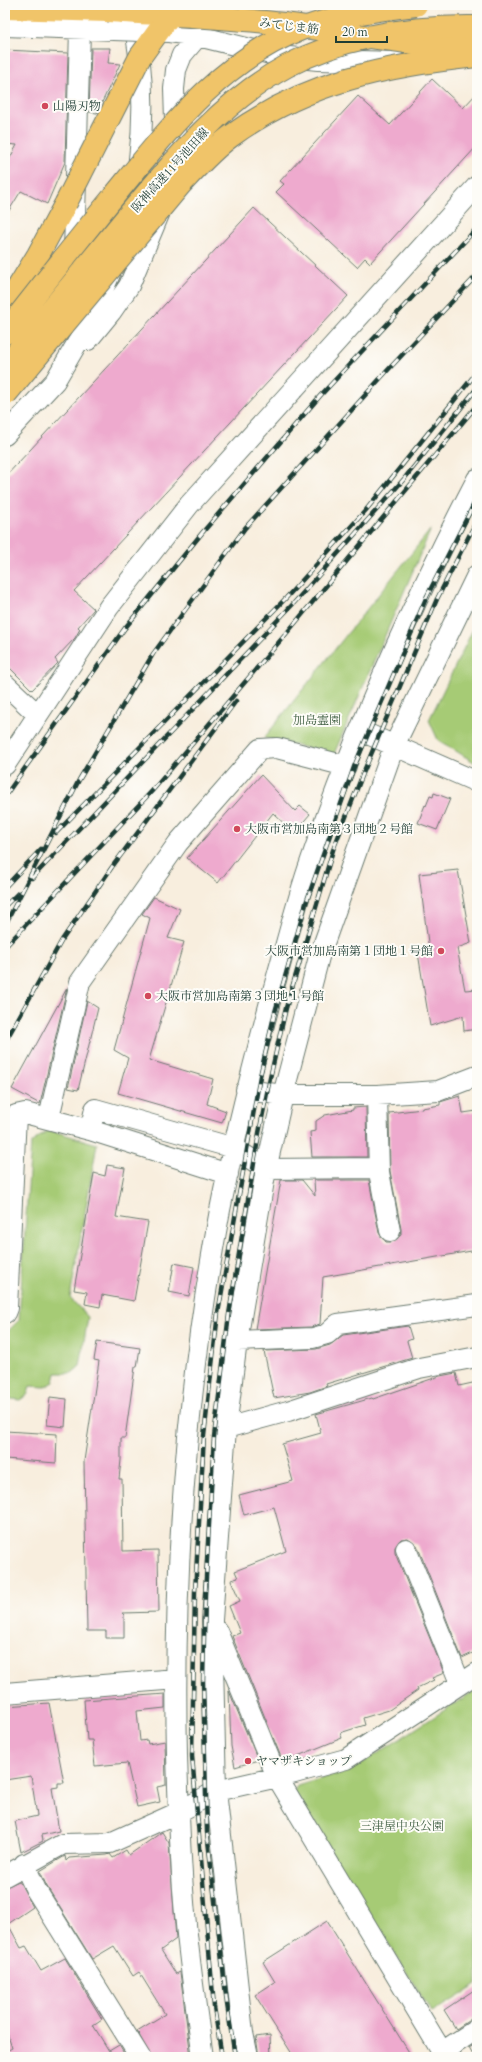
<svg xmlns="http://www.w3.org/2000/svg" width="482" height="2062" font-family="Cardo,'Noto Serif JP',serif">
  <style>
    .green { fill: #a6cb75; stroke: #628454 }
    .building { fill: #eeaace }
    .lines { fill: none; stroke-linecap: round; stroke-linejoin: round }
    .minor-casing { stroke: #6b7b70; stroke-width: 22 }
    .major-casing { stroke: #6b7b70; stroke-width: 24 }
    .highway-casing { stroke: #6b7b70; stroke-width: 24 }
    .minor { stroke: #fff; stroke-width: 20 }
    .major { stroke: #f0c469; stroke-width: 22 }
    .highway { stroke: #f0c469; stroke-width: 22 }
    .rail-casing { stroke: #1f3d34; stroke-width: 4.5 }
    .rail { stroke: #fdfcf7; stroke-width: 3; stroke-dasharray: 9; stroke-linecap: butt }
    .minor-bridge-casing { stroke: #6b7b70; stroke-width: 22; stroke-linecap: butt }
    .major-bridge-casing { stroke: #6b7b70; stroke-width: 24; stroke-linecap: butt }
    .highway-bridge-casing { stroke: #6b7b70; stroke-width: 24; stroke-linecap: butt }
    .minor-bridge { stroke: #fff; stroke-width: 20 }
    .major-bridge { stroke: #f0c469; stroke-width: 22 }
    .highway-bridge { stroke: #f0c469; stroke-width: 22 }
    .poi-dot { fill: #d1495b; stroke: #fdfcf7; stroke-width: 1.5 }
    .labels { text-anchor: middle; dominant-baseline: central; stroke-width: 4; stroke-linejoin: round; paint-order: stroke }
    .street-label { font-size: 12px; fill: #1f3d34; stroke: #fdfcf7 }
    .poi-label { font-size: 12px; fill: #1f3d34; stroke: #fdfcf7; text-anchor: start }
    .park-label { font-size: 12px; fill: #416044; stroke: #fdfcf7 }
  </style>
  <rect width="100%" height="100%" fill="#fdfcf7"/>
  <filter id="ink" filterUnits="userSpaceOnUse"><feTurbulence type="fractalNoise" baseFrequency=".025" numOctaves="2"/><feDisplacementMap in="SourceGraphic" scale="8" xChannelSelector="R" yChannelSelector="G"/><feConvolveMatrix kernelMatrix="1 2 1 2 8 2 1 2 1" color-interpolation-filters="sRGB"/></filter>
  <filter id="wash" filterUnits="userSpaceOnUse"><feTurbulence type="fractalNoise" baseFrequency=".012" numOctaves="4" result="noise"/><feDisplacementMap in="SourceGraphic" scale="16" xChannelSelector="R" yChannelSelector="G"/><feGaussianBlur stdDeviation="0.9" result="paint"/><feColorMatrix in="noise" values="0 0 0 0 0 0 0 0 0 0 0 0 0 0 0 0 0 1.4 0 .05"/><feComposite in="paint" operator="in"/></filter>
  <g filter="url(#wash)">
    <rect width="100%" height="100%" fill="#f8eede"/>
    <path class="green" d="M431,529L334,754L264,738Z
      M477,621V764L438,740L429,720Z
      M49,1130L97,1144L70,1298L88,1317L80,1366L72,1373H56L54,1382L45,1387L30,1386L28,1394L20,1400L5,1398L11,1353H5V1334L19,1320L31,1143Z
      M477,1689V1985L432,2013L293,1792L297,1786L355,1768Z"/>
    <g id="blocks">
      <path class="building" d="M91,48H110L108,63L120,64L97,113L89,112Z
        M5,50L68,53L65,162L47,204L21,191L5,217V167L17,145L5,144Z
        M432,79L463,108L477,93V146L370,263L365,258L357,267L276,192L284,184L280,181L358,96L390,125Z
        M254,208L348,296L74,591L94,609L78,627L80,629L75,638L55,659L58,663L32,690L5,663V477Z
        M261,775L295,811L300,806L310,814L294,833L273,813L218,883L187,858Z
        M434,793L450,799L437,830L418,823L425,805L426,806L430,796L433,797Z
        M458,870L471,943L457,948L465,990L477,989V1029L464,1031L463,1016L430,1026L418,953L429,950L419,874Z
        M154,897L180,909L168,938L184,942L149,1060L213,1079L207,1104L226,1111L222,1123L118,1093L128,1058L114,1050L150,918L142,914Z
        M67,988L40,1104L12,1089Z
        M87,1001L98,1008L78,1090L68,1088Z
        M460,1096L463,1113L477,1111V1250L323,1277L320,1324L311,1327L255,1329L281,1180H302L315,1196L314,1180H369L379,1233L386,1242H392L401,1235V1229L390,1171L389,1113L422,1109V1108L440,1105V1102Z
        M366,1107L367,1157H312L310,1132L316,1131V1121L325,1115L353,1110V1108Z
        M107,1165L125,1168L116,1217L148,1222L134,1301L102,1295L100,1307L85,1304L87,1292L74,1290L94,1173L105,1176Z
        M174,1263L194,1267L189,1296L169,1292Z
        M408,1326L412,1339L407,1341L412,1358L326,1384L327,1386L310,1392L274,1398L264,1351L316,1349L330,1345L343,1335Z
        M97,1342L140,1348L137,1367H135L125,1438H121V1460L119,1479H122L123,1551L158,1550L159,1612L122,1613L124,1615V1638H106V1631H87L84,1461L99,1361L94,1360Z
        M456,1373L459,1386L477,1382V1651L462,1658L417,1545L408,1538L401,1539L395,1547V1553L444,1673L432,1678L434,1680L417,1688L418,1690L389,1710L363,1718L365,1725L340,1733L342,1738L283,1762L232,1636L240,1633L229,1606L240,1601L231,1580L238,1578L235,1571L286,1551L274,1507L244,1515L239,1495L293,1481L282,1444L321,1433L316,1414L372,1398L373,1399L440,1376Z
        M50,1397L67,1399L65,1427L47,1425Z
        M5,1431L57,1434L56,1463L5,1459Z
        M229,1691L258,1760L235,1767L231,1746Z
        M165,1694V1708L137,1711L140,1741L147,1740L148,1744L165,1741L166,1785L157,1787L160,1802L137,1807L127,1763L95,1766L92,1740H87L84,1700Z
        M49,1703L64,1783H58V1787L52,1788L59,1831L42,1835L43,1841L21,1852L15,1821L37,1816L31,1776L5,1780V1706Z
        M162,1832L169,1843L176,1939L161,1950L176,1974L180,1972L191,2057H151L137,2031L165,2014L139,1972L133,1976L114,1946L92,1959L46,1885L40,1871L65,1856L66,1861L69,1858L107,1855L110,1854L113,1858L126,1850L129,1855Z
        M19,1881L33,1907L8,1924L21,1948L26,1946L41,1971L65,1958L102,2019L93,2025L109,2051L119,2045L126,2057H5V2052L12,2048L5,2027V1887Z
        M327,1921L412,2057H294L255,1995L275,1982L263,1962Z
        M477,1988V2018L471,2019L456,2029L444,2010Z
        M270,2035L271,2057H259L256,2037Z
        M477,2043V2057H474L469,2048Z"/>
    </g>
  </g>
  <g filter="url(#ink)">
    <use href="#blocks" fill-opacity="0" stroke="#6b7b70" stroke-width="1"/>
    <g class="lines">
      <g class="minor-casing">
        <path id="minor" d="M5,26L114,30
          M169,32L198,36L279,56L318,60L397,62
          M172,170L176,151L174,89L176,70L182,55L198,36
          M128,217C145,151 147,81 132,15
          M74,253L80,29
          M88,340L111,312L129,286L160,212
          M5,435L55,381L86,328L110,274
          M5,684L38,715
          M361,731L477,782
          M5,765L109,607L189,505L477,186
          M246,1090L283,1095H377L438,1091L477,1076
          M377,1095L379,1172L390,1231
          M49,1118L80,982L178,843L260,749L277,748L346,766
          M90,1130L95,1109L234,1148L266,1169L379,1168
          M5,1313L7,1308L16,1115L25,1113L90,1130L228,1174
          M237,1341L313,1338L327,1334L338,1324L477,1305
          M226,1428L288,1411L419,1368L477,1357
          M406,1549L460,1683
          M217,1631L277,1777L445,2057
          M5,1693L176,1679
          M24,1864L36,1890L140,2057
          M5,1876L63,1844L110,1843L179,1812L216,1791L291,1774L346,1759L477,1673
          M442,2052L477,2029
          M203,2057C198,2022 193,1987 189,1952C181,1887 179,1821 177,1755C173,1573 186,1389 220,1210C235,1135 254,1061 274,987C285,948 295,908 308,869C353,735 412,604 477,479
          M248,2057L243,2033L216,1791L212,1620L226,1428L237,1341L266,1169L283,1095L319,957L394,746L477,575"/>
      </g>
      <g class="major-casing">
        <path id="major" d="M5,8L108,11"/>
      </g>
      <g class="highway-casing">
        <path id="highway" d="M5,309L38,255L66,203"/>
      </g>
      <use href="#minor" class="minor"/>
      <use href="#major" class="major"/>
      <use href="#highway" class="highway"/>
      <g class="rail-casing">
        <path id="rail" d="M5,796L125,628L202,533L320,396L477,228
          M56,833L286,598L366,510L477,372
          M32,878L294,603L404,479L477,388
          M5,887L41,849
          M5,906L18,893
          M5,925L79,780L153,654L245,528L387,371L477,275
          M5,947L152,791L291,628L477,405
          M5,1042L62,940L112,867L236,701
          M222,2057L214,2007L192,1756L195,1592L200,1505L204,1436L218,1313L260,1076L275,1012L306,903L354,767L427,596L477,498
          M235,2057L227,2004L207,1832L203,1682L205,1595L214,1437L229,1314L259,1133L270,1078L286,1008L333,850L364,771L437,599L477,520"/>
      </g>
      <use href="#rail" class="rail"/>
      <g class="minor-bridge-casing">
        <path id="minor-bridge" d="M114,30L169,32"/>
      </g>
      <g class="major-bridge-casing">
        <path id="major-bridge" d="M108,11C167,15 226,17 284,24C348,32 412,47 477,47"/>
      </g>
      <g class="highway-bridge-casing">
        <path id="highway-bridge" d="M66,203L140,57L168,18L182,5
          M5,333C41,287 77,241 114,196C168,130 221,59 304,28C340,15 378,9 416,5
          M5,367C45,317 86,267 127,217C173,162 222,101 287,66C346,35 411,26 477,27
          M5,395L180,185C196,168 212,150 231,136C305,82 387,65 477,56"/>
      </g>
      <use href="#minor-bridge" class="minor-bridge"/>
      <use href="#major-bridge" class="major-bridge"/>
      <use href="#highway-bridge" class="highway-bridge"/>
    </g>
  </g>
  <g class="poi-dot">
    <circle cx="45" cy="106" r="4"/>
    <circle cx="237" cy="829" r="4"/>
    <circle cx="441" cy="951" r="4"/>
    <circle cx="148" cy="996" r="4"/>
    <circle cx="248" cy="1761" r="4"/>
  </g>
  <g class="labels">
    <g class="street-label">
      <text transform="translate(289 26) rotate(7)">みてじま筋</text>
      <text transform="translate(170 170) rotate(-48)">阪神高速11号池田線</text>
    </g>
    <g class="poi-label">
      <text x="53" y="106">山陽刃物</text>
      <text x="245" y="829">大阪市営加島南第３団地２号館</text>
      <text x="433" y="951" text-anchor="end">大阪市営加島南第１団地１号館</text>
      <text x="156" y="996">大阪市営加島南第３団地１号館</text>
      <text x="256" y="1761">ヤマザキショップ</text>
    </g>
    <g class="park-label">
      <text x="317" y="720">加島霊園</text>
      <text x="402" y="1826">三津屋中央公園</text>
    </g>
  </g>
  <rect width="482" height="2062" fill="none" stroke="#fdfcf7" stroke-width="20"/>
  <path d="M336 36v6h51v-6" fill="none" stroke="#1f3d34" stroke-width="2"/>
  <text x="342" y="36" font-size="12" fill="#1f3d34" stroke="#fdfcf7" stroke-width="3" paint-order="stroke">20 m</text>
</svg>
